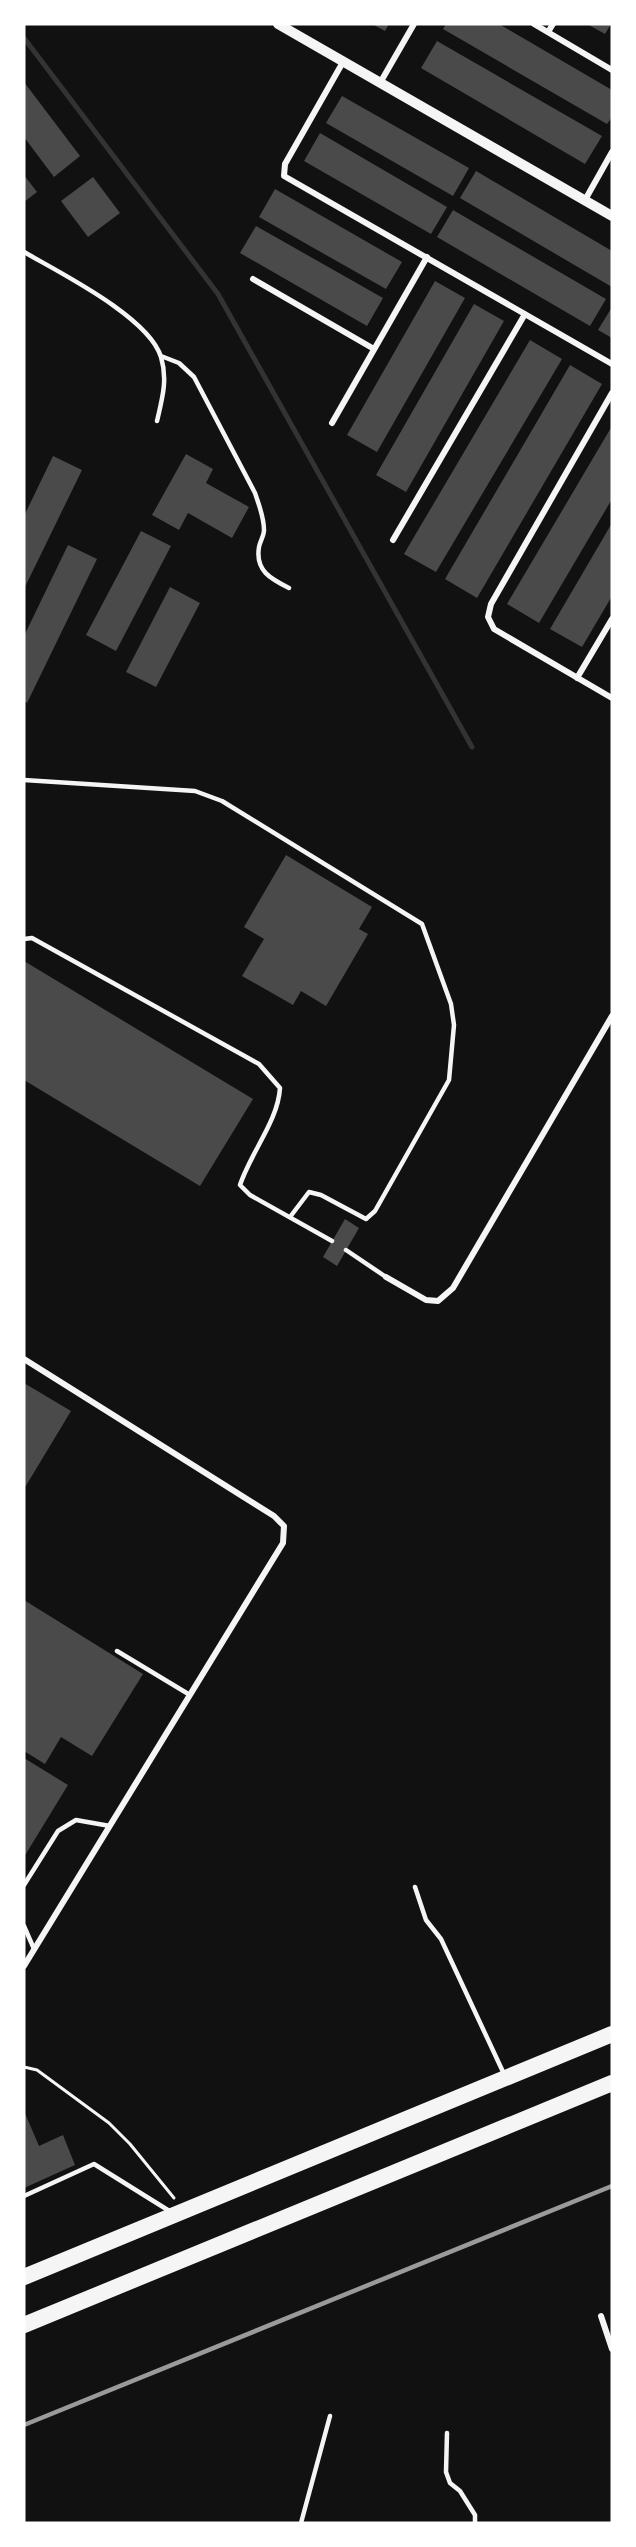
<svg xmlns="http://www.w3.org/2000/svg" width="636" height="2547" font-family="'Varela Round',sans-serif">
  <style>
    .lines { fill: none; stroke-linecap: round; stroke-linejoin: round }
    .stream { stroke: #333; stroke-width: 5 }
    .building { fill: #4a4a4a }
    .path { stroke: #f5f5f5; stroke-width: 3 }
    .service { stroke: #f5f5f5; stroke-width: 4.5 }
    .minor { stroke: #f5f5f5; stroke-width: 6 }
    .tertiary { stroke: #f5f5f5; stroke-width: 10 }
    .trunk { stroke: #f5f5f5; stroke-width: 16 }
    .rail { stroke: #9a9a9a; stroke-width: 4.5 }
  </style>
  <rect width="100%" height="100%" fill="#111"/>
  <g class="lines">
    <path class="stream" d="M24,38L218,294L472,747"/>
  </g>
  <path class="building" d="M372,24H389L385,31Z
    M446,24H499L612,90V117L607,124L443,29Z
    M587,24H611L605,34Z
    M437,41L602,136L585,164L421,68Z
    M24,82L80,156L54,177L24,137Z
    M342,96L469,168L453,196L326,123Z
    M320,133L447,207L431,234L304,161Z
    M476,171L612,251V287L460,198Z
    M24,175L37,192L24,202Z
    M93,177L120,213L88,237L61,201Z
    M275,189L402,262L386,289L259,217Z
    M453,210L606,299L590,326L437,237Z
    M256,226L383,298L367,326L240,253Z
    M435,281L465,298L377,452L347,435Z
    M474,304L504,321L406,492L376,475Z
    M612,307V338L598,330Z
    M530,340L562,359L436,572L404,554Z
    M570,365L602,384L477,598L445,579Z
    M612,426V499L539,623L507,604Z
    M186,454L213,469L206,483L249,507L232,538L188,513L179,530L152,515Z
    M53,456L82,470L24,589V516Z
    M612,523V596L582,647L550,629Z
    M141,531L171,546L116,651L86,635Z
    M68,545L97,559L27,703L24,701V636Z
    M170,587L200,603L156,687L126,672Z
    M286,855L372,907L359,929L368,934L326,1006L301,991L293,1005L242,976L264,939L244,927Z
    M24,961L253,1099L200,1186L24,1080Z
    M345,1219L359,1228L337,1266L323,1257Z
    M24,1383L71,1411L24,1489Z
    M24,1600L143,1674L92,1756L61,1737L45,1764L24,1751Z
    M24,1758L68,1785L24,1857Z
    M24,2111L39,2146L63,2135L75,2165L24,2188Z"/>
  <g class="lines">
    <path class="path" d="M24,2067L37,2070L109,2123L130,2144L174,2198"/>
    <path class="service" d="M24,252C60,273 149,317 161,357C168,380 162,399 157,421
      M161,356L179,363L194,377L255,493C259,505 264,517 264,530C264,536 260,541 259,547C255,571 271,579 289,588
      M24,780L195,791L222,801L422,924L451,1004L454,1025L449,1080L375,1211L366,1219L321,1195L309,1192L290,1217
      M24,939L32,938L259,1064L280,1088C278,1121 251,1152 240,1185L250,1195L332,1241
      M346,1250L386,1277
      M117,1651L190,1695
      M24,1885L58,1831L76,1820L110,1826
      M415,1887L426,1920L441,1939L504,2074
      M24,1926L34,1949
      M24,2196L94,2164L171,2212
      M447,2433L446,2472L450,2483L460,2491L475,2515V2523
      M301,2523L330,2416"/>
    <path class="minor" d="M534,24L612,70
      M548,32L553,24
      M343,62L285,164L284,176L612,364
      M380,83L414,24
      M585,200L612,152
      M253,279L374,349
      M612,393L491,604L488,617L494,629L612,698
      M332,423L427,257
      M393,540L525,314
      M577,678L612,619
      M386,1277L426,1300L438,1301L453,1288L612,1016
      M24,1359L274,1516L284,1526L283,1543L24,1966
      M601,2316L612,2349"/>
    <path class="tertiary" d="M278,24L612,216"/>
    <path class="trunk" d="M24,2277L612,2034
      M24,2325L612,2083"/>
    <path class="rail" d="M24,2425L612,2186"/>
  </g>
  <rect width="636" height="2547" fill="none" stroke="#ffffff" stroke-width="51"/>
</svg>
